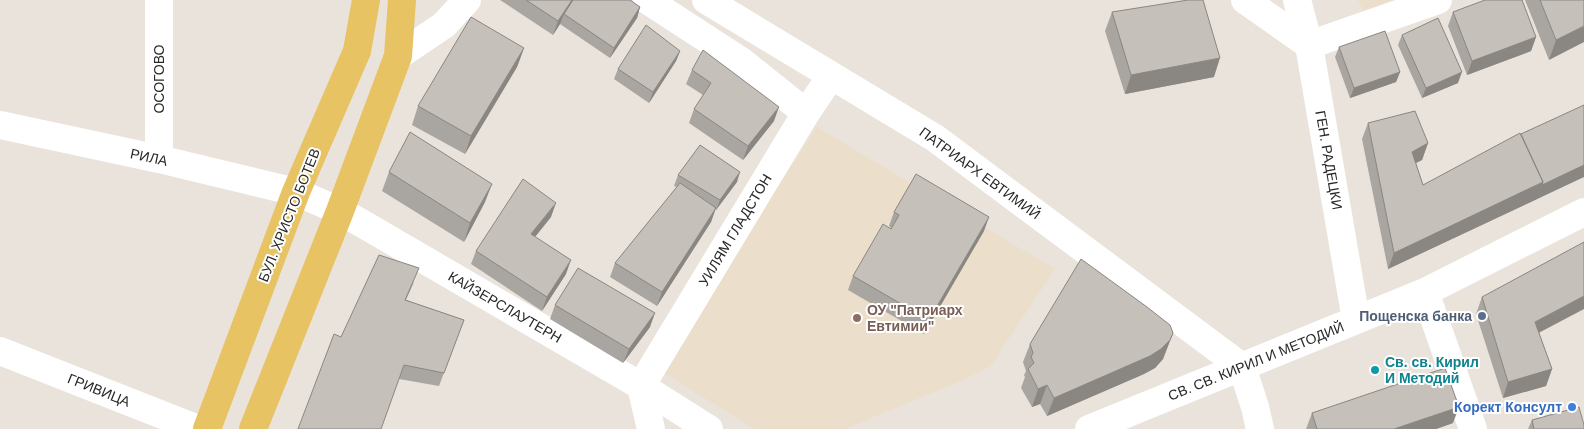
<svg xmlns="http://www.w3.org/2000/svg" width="1584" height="429" font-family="Helvetica,sans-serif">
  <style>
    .education { fill: #ebdfcb }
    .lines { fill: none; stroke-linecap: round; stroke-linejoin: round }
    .minor { stroke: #fff; stroke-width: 28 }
    .major { stroke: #e7c363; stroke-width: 28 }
    .wall { fill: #a9a5a0 }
    .shaded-wall { fill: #8a8682 }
    .building { fill: #c5c0ba; stroke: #8a8682 }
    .service-dot { fill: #5c6f8a; stroke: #fff; stroke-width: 2 }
    .education-dot { fill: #8d6e63; stroke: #fff; stroke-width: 2 }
    .culture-dot { fill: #0f9aa8; stroke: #fff; stroke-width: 2 }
    .shop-dot { fill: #3f7fe0; stroke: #fff; stroke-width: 2 }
    .labels { text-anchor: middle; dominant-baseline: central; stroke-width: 4; stroke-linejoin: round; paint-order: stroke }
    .street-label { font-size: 14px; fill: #282828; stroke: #fff }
    .education-label { font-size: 14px; font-weight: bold; fill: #785e54; stroke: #fff; text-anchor: start }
    .service-label { font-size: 14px; font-weight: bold; fill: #4e5e75; stroke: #fff; text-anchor: end }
    .culture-label { font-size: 14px; font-weight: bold; fill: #0d838f; stroke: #fff; text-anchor: start }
    .shop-label { font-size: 14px; font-weight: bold; fill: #366cbe; stroke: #fff; text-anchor: end }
  </style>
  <rect width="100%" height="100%" fill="#eae3db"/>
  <path class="education" d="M1358,0H1392L1364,12Z
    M817,127L1055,269L990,367L961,381L845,429H755L657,369Z"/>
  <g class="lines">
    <path class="minor" d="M647,0L741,61L806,113
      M706,0L935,138L1242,367L1255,407L1260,429
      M1245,0L1309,45L1438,0
      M1297,0L1309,45L1356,320
      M398,56L444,25L467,0
      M0,125L159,159L296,192L340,211L363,224L641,386L709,429
      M159,159V0
      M1425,292L1473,429
      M0,351L198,429
      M651,429L641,386L806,113L831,76
      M1089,429L1425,292L1584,212"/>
    <path class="major" d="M207,429L296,192L357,51L366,0
      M253,429L340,211L398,56L402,0"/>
  </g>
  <path class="wall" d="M500,0H630L640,7L637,18L610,58L560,24L553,35Z
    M1525,0H1584L1549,60Z
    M1112,12L1214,77L1125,94L1105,31Z
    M1453,12L1536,37L1531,51L1467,75L1448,26Z
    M1402,35L1458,83L1422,98L1398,45Z
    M1339,47L1400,72L1396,82L1350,98L1335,57Z
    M524,48L517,67L465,154L412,125L418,106Z
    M680,51L676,61L649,103L614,79L618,69Z
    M692,70L774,121L743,160L689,123L694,109L703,95L686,84Z
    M1368,123L1428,143L1422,160L1416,163L1423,185L1521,134L1537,199L1388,269L1362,139Z
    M389,172L485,202L464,242L382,191Z
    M678,175L737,182L716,210H715L711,222L657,306L610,277L615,263L677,187L674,186Z
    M894,212L984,231L924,334L848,290L853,276L891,229V228L889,226Z
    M551,217L535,237L566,274L542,311L471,264L476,251Z
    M414,282L406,300L464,320L439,386L399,379L341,337Z
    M1482,297L1539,333L1552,369L1546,386L1503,398L1476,314Z
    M555,305L650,327L623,363L550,319Z
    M1173,333L1163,359L1155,368L1144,374L1047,416L1040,404L1032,407L1021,388L1025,377L1024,375L1026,371L1023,362L1030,344Z
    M1312,413L1453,423L1436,429H1306Z
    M1532,420L1584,429H1528Z"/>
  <path class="shaded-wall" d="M572,0H576L564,14L560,24L553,35L558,21Z
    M640,7L637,18L610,58L614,48Z
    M1584,26V42L1549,60L1556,40Z
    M1536,37L1531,51L1467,75L1472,61Z
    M524,48L517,67L465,154L471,136Z
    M680,51L676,61L649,103L653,92Z
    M1220,58L1214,77L1125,94L1131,75Z
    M1400,72L1396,82L1350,98L1354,88Z
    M1462,72L1458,83L1422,98L1426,88Z
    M779,107L774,121L743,160L748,146Z
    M1428,143L1422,160L1406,168L1412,152Z
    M1584,165V177L1388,269L1394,253L1543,182Z
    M740,172L737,182L716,210L720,200Z
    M492,184L485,202L464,242L470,223Z
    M556,203L551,217L526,248L531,234Z
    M716,208L711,222L657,306L662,292Z
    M989,217L984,231L924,334L929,320Z
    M571,260L566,274L542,311L547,297Z
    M1584,296V309L1529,338L1535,322Z
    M655,313L650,327L623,363L629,349Z
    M1173,333L1163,359L1155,368L1144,374L1047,416L1054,398Z
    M1552,369L1546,386L1503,398L1508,382Z
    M1047,385L1040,404L1032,407L1038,389Z
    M1459,407L1453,423L1436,429H1394Z"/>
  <path class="building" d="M526,0H572L558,21Z
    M573,0H630L640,7L614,48L564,14Z
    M1188,0H1203L1220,58L1131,75L1112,12Z
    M1485,0H1522L1536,37L1472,61L1453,12Z
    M1540,0H1584V26L1556,40Z
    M471,17L524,48L471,136L418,106Z
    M1438,18L1462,72L1426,88L1402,35Z
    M646,25L680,51L653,92L618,69Z
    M1385,31L1400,72L1354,88L1339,47Z
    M703,50L779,107L748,146L694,109L711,83L692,70Z
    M1584,105V165L1542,185L1543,182L1521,134Z
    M1415,111L1428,143L1412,152L1423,185L1520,133L1543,182L1394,253L1368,123Z
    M410,132L492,184L470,223L389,172Z
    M700,145L740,172L720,200L678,175Z
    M916,174L989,217L929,320L853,276L883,224L891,229L899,215L894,212Z
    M523,179L556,203L531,234L571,260L547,297L476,251Z
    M680,183L716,208L662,292L615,263Z
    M1584,242V296L1535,322L1552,369L1508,382L1482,297Z
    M379,255L419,268L405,300L464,320L444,373L404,365L381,429H298L334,334L341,337Z
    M1081,259L1147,307L1170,325L1173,333L1170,340L1161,349L1150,356L1054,398L1047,385L1038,389L1028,369L1034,363L1031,357L1033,353L1030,344Z
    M578,268L655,313L629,349L555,305Z
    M1445,368L1459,407L1394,429H1317L1312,413Z
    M1579,407L1584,425V429H1534L1532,420Z"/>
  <circle class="service-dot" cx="1482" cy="316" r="5"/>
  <circle class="education-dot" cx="857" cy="318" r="5"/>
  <circle class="culture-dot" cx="1375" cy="370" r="5"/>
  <circle class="shop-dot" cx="1572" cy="407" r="5"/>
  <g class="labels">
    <g class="street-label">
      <text transform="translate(159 79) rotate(-90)">ОСОГОВО</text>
      <text transform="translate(149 157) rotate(12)">РИЛА</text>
      <text transform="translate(1329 160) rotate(80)">ГЕН. РАДЕЦКИ</text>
      <text transform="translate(980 173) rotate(36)">ПАТРИАРХ ЕВТИМИЙ</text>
      <text transform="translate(289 215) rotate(-68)">БУЛ. ХРИСТО БОТЕВ</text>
      <text transform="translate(735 230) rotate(-59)">УИЛЯМ ГЛАДСТОН</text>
      <text transform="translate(505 307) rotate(30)">КАЙЗЕРСЛАУТЕРН</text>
      <text transform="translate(1256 361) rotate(-22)">СВ. СВ. КИРИЛ И МЕТОДИЙ</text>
      <text transform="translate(99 390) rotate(22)">ГРИВИЦА</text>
    </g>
    <g class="education-label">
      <text x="867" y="310">ОУ "Патриарх<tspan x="867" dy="16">Евтимии"</tspan></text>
    </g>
    <g class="service-label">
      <text x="1472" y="316">Пощенска банка</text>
    </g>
    <g class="culture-label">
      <text x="1385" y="362">Св. св. Кирил<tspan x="1385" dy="16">И Методий</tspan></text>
    </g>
    <g class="shop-label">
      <text x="1562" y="407">Корект Консулт</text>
    </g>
  </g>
</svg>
